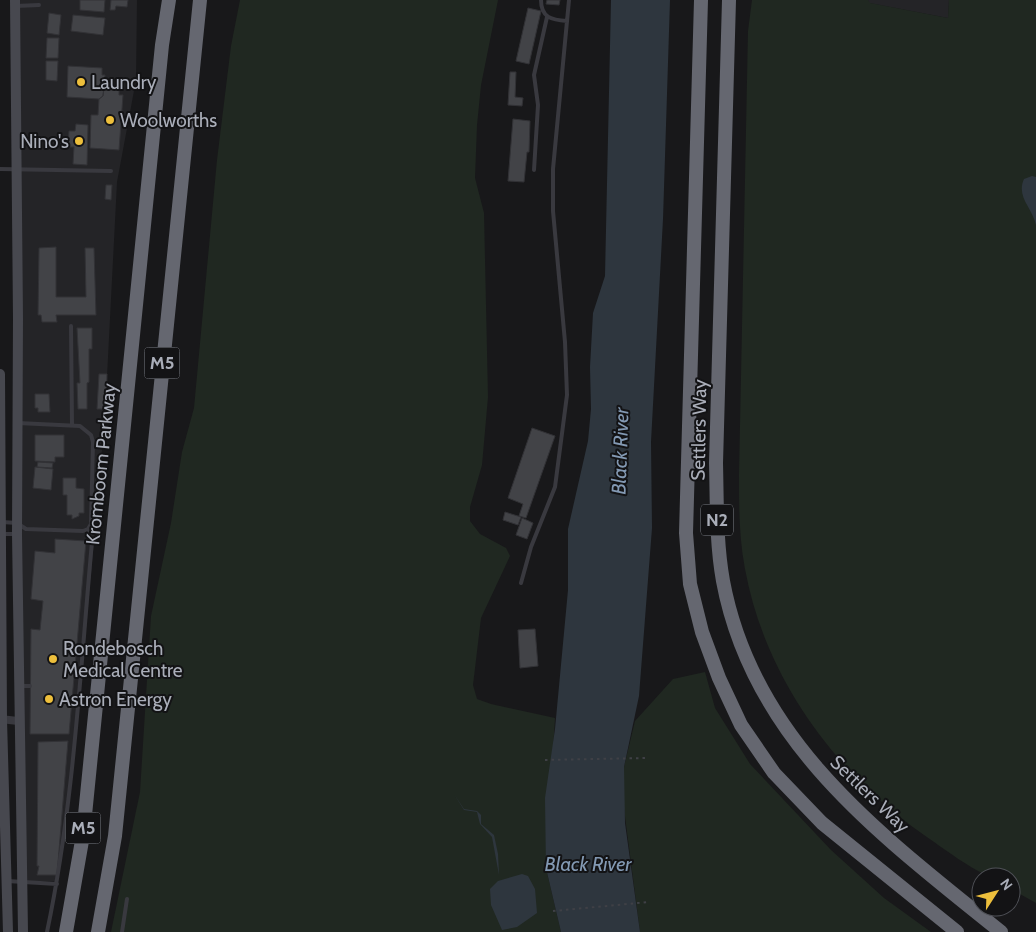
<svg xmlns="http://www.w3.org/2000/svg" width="1036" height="932" font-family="Cabin,sans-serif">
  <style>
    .built { fill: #242427 }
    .green { fill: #202821 }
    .water { fill: #2e363e }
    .building { fill: #424347; stroke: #323236 }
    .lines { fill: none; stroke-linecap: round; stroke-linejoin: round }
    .path { stroke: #3f4046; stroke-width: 2; stroke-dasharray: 2.5 4; stroke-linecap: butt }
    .service { stroke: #39393f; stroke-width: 4 }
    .minor { stroke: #39393f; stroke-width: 8 }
    .secondary { stroke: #47484f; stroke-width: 10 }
    .motorway { stroke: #656770; stroke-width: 14 }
    .poi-dot { fill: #edbf3c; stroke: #131315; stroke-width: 2 }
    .labels { text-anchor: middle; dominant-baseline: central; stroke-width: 4; stroke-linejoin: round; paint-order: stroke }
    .shield { fill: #131315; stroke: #7d8088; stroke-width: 1 }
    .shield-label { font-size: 18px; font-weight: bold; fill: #aaaeb9 }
    .poi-label { font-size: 19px; fill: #aaaeb9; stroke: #131315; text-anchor: start }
    .street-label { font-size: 19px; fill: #aaaeb9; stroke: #131315 }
    .water-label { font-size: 20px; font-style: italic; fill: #8399b3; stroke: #131315 }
  </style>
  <rect width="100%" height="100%" fill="#18181a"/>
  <path class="built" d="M15,0H137L136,80L117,182L105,416L85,642L58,881H22Z
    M868,0H949L948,18L869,3Z"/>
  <path class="green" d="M240,0H498L481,85L477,125L475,178L484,213L488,397L482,465L470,507V521L480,534L506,548L510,556L481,618L473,685L477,699L491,704L555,718L546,868L561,932H111L140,792L151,616L171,523L182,452L194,408L217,160L231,46Z
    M752,0H868L870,3L948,18L949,0H1036V903L1011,889V877C1005,877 998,878 992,877C976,873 940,846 924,835C835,773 765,678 745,569C739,538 739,507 739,475L748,31Z
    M705,672L715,708L750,764L831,850L884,898L931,932H640L623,801L624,767L635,721L673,679Z"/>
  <path class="water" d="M611,0H670L663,219L651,442L652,528L639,696L624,767L625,823L640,932H561L546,868L545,798L555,729L568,590V529L588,441L591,409L590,367L593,313L605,276Z
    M1032,176L1036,177V225C1032,207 1016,197 1024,179Z
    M454,794L464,809L477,811L481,815V824L494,835L498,854L499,875L492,837L480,824L477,812L464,810Z
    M522,874L528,876L535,889L537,913L517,927L502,930L491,905L490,889L498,881Z"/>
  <path class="building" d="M80,0H105L104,12L80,10Z
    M111,0H128L127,7L116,6L115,10H110Z
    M547,0H560L559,5L546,4Z
    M528,8L541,11L529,64L516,61Z
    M49,13L61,15L59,35L47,33Z
    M73,15L105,18L103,35L71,31Z
    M47,38H59L58,58H46Z
    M46,61H58L57,81L46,80Z
    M68,66L102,68V75H105L103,96L99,99L67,97Z
    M510,72H516L515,97L523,98L522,106L508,105Z
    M104,88H119V95H123L119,150L90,148L91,115H98L99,99L103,96Z
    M513,119L530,121L529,152H527L524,182L508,181Z
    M76,124L88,125L87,165L73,164L74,147H68L69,131H75Z
    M106,185H112L111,200L105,199Z
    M56,247V297H86L85,248H94L96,315H56L57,322H42L41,315H38L39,248Z
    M77,328H92V349H89V382L87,383V409H78L77,383H80Z
    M99,374H107L106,409H97Z
    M35,394H49L50,412H38V408H35Z
    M532,428L555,436L526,518L519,516L523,504L508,498Z
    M35,435H64V457H55V462L35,461Z
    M38,462L53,463L52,468L37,467Z
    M35,467L53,469L51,490L33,488Z
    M63,478H76V488L84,489V513H79V516L72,519V515H67V495H63Z
    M505,512L521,517L518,525L503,520Z
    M522,518L533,523L527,539L516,535Z
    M55,539L86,541L69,734H30L31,629L40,630L43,601L31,599L35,551L55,553Z
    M535,629L538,666L520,668L518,630Z
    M68,741L57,875H37L39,866H37L38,742Z"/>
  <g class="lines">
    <path class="path" d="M545,760L647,758
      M553,911L649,902"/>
    <path class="service" d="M541,0C541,18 552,20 567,21
      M16,6L39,5
      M0,169L111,171
      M534,170L538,105L534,75L547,17
      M71,326L72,425
      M2,522L17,523L26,529L83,531L88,529L91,524L93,442L91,435L80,426L18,423
      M1,534H17
      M521,583L531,547L555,487L567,395L565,342L553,211V169L569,0
      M20,686H30
      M7,881L57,884
      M47,932C74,804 80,672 92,542L88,529
      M122,932L127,899"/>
    <path class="minor" d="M0,719L18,721"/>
    <path class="secondary" d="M15,0L18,318L17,534L23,932
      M0,374L2,720L8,932"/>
    <path class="motorway" d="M701,0L686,533L690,584L702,632L719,678L741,725L774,773L822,823L957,932
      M729,0L716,463C717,502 716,542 723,581C753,742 881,835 1001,932
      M66,932L83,835L162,45L169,0
      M98,932L115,836L200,0"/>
  </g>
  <g class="poi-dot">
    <circle cx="81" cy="82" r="5"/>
    <circle cx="110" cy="120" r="5"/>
    <circle cx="79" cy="141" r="5"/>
    <circle cx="53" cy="659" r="5"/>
    <circle cx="49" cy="699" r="5"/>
  </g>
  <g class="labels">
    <g class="shield">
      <rect x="144.5" y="347.5" width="35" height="31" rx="4"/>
      <rect x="701" y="504.5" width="32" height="31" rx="4"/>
      <rect x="65.5" y="812.5" width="35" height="31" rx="4"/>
    </g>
    <g class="shield-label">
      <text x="162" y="363">M5</text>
      <text x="717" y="520">N2</text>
      <text x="83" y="828">M5</text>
    </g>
    <g class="poi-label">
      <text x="91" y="82">Laundry</text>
      <text x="120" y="120">Woolworths</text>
      <text x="69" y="141" text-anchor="end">Nino's</text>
      <text x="63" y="648">Rondebosch<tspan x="63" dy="22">Medical Centre</tspan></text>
      <text x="59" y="699">Astron Energy</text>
    </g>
    <g class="street-label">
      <text transform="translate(699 430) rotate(-89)">Settlers Way</text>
      <text transform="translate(101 464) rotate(-84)">Kromboom Parkway</text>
      <text transform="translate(870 794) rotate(44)">Settlers Way</text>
    </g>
    <g class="water-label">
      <text transform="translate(620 451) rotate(-88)">Black River</text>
      <text x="588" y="864">Black River</text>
    </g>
  </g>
  <g transform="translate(996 892) rotate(54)"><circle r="24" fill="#131315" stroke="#4f5157"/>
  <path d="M0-4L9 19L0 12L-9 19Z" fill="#edbf3c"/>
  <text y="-8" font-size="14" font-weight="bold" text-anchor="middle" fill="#aaaeb9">N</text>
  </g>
</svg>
